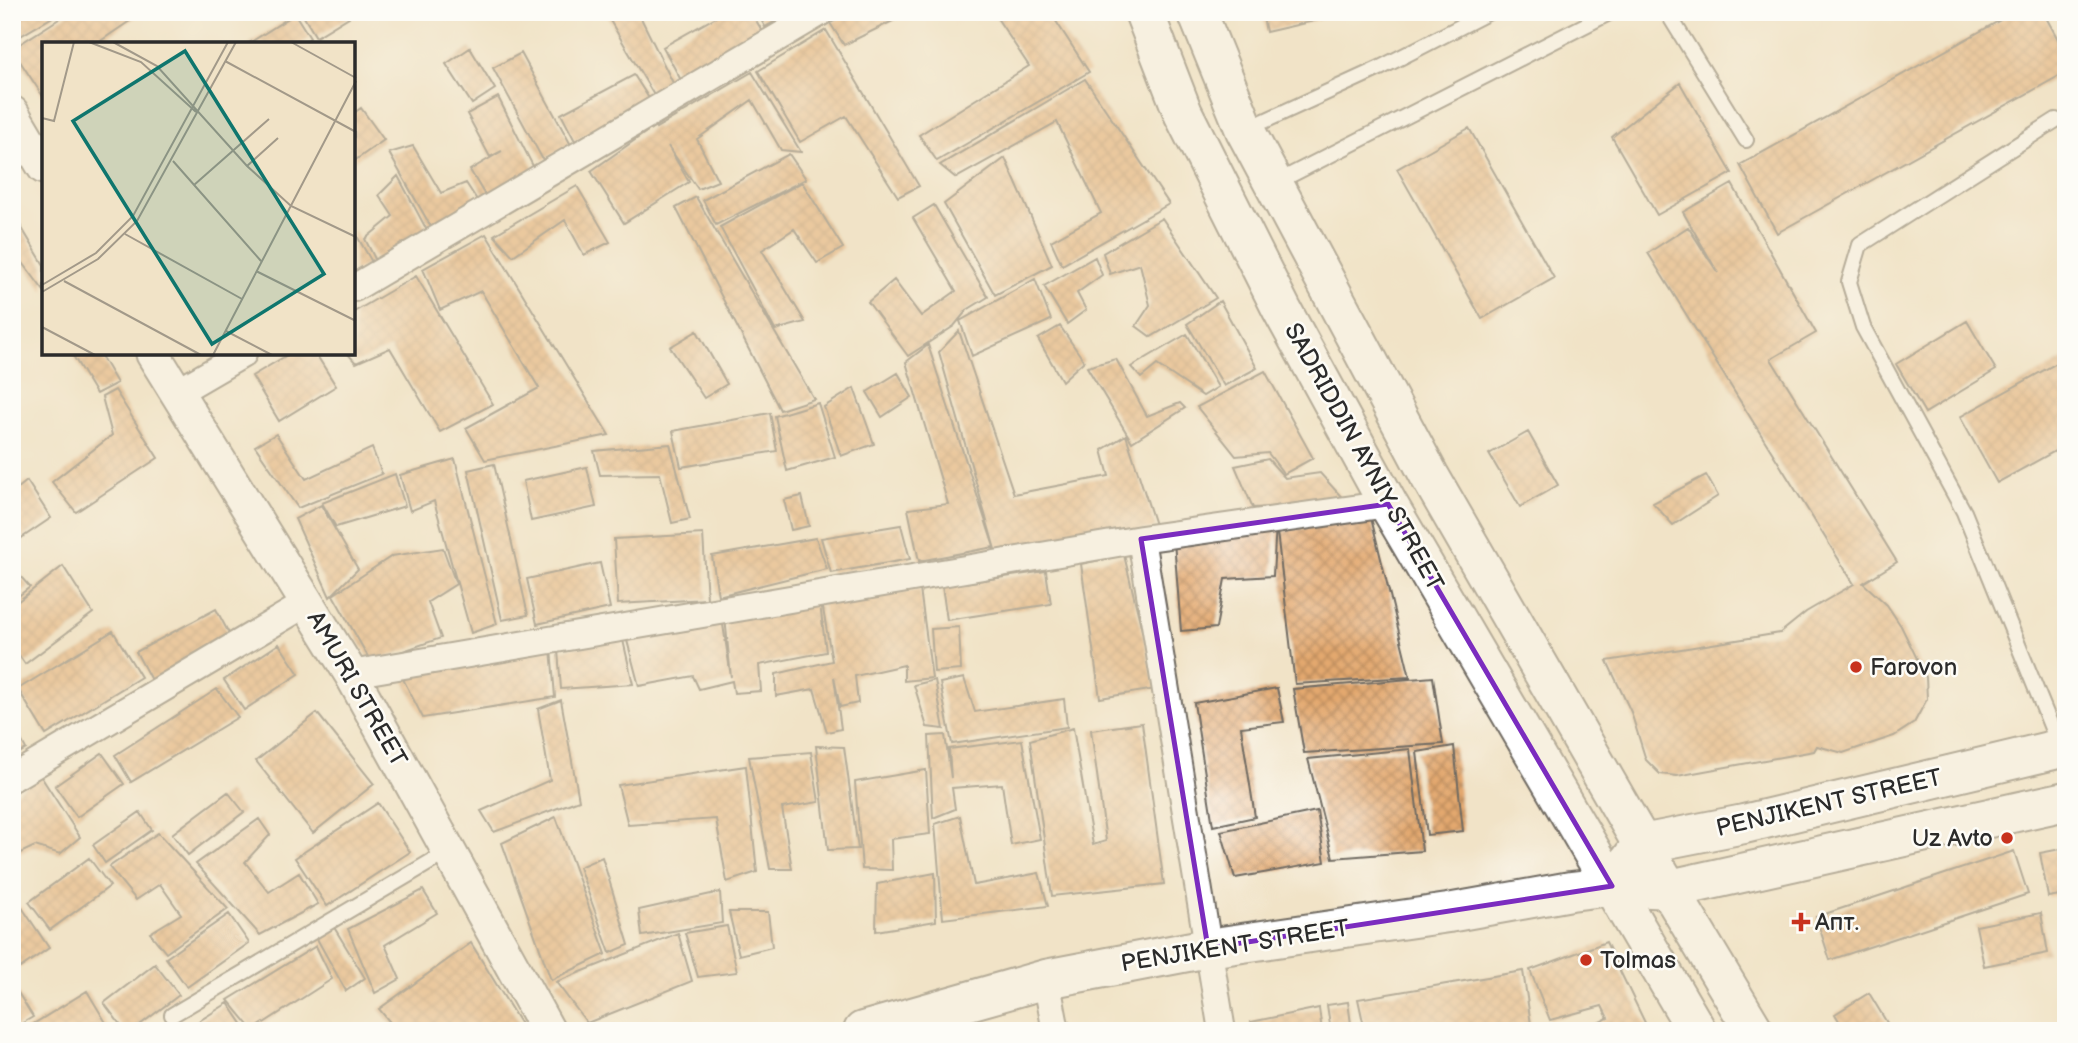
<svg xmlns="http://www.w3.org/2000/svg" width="2078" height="1043" font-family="'Balsamiq Sans',sans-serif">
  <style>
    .building { fill: url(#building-cross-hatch) }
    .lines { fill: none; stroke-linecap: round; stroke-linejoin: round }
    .service-casing { stroke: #706b62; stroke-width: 18 }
    .minor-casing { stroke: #706b62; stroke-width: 30 }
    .tertiary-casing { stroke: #706b62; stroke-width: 37 }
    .secondary-casing { stroke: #706b62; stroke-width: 42 }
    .primary-casing { stroke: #706b62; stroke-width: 42 }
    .service { stroke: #fff; stroke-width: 14 }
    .minor { stroke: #fff; stroke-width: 26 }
    .tertiary { stroke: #fff; stroke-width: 33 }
    .secondary { stroke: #fff; stroke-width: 38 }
    .primary { stroke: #fff; stroke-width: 38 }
    .marked { fill: none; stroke: #7b2cbf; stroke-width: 5; stroke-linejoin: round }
    .poi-dot { fill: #c8321e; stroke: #fdfcf7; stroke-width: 2.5 }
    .labels { text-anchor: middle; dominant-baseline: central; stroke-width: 5; stroke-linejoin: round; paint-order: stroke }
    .street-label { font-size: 24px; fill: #2b2b2b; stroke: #fdfcf7 }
    .poi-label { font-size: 24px; fill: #2b2b2b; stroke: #fdfcf7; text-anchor: start }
    .inset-road { fill: none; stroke: #a29989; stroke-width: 2 }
    .view { fill: #0f766e; fill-opacity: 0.15; stroke: #0f766e; stroke-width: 3.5 }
    .inset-edge { fill: none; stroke: #2b2b2b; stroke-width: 3.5 }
  </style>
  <defs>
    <pattern id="building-cross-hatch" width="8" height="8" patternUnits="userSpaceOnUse" patternTransform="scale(1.75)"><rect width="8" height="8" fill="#e3a86e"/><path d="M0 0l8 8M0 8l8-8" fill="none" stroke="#b8895b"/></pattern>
  </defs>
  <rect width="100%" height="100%" fill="#fdfcf7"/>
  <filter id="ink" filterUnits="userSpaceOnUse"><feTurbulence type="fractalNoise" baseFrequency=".0143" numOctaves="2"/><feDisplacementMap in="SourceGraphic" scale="14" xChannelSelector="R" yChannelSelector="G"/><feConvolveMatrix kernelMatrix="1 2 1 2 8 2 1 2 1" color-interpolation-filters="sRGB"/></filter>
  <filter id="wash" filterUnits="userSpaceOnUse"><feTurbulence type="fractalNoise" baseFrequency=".00686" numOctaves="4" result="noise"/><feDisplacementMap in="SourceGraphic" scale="28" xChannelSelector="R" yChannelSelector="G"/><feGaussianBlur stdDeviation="1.57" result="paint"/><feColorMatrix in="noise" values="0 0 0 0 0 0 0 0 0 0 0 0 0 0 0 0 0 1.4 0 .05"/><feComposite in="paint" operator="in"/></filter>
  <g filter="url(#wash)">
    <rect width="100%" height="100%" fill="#f1e3c7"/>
    <g id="blocks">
      <path class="building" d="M12,12H52L54,16L12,41Z
        M70,12H143L96,44H44V98L12,49Z
        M301,12H357L316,37Z
        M605,12H638L673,83L655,97Z
        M725,12H751L764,34L682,82L663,47Z
        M757,12H791L765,27Z
        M853,12H911L844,45L830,23Z
        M993,12H1050L1089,72L937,161L919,135L1029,66Z
        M1262,12H1349V13L1266,32Z
        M2015,12H2043L2066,54V72L1777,233L1740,165Z
        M295,14L310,38L301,44H248Z
        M826,30L919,186L898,197L846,116L800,142L758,71Z
        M470,48L495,89L472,104L446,64Z
        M521,53L571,145L543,160L493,68Z
        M752,72L801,152L781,150L752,100L697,139L718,181L698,189L668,146L689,182L624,223L591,171L655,126L656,128Z
        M634,75L650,100L575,141L561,114Z
        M1085,79L1169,204L1062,265L1051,241L1101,213L1057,122L956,178L940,165Z
        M1680,83L1732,173L1657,215L1612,137Z
        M498,97L534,168L486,197L470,170L502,151L490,157L467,114Z
        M361,108L384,140L354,161V113Z
        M1469,128L1554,278L1482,319L1397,169Z
        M413,146L441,193L466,183L479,203L434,232L389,153Z
        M789,154L806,179L716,225L703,200Z
        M1005,158L1052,265L995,295L944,204Z
        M398,176L430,236L378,265L365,239L393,216L379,195Z
        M802,182L843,248L817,263L794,229L762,250L805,322L775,330L720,227Z
        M1732,184L1816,333L1771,359L1897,562L1863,583L1887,605L1901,626L1926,677L1927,699L1914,723L1894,736L1843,753L1817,746L1814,751L1677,776L1660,774L1646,760L1631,712L1607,661L1780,633L1806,612L1854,584L1648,253L1688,227L1718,273L1683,212Z
        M577,186L610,242L584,255L565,220L513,256L494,235Z
        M696,197L774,331L814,399L780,410L676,208Z
        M934,205L988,297L967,310L954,326L908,356L868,302L894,280L921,316L956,291L913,218Z
        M1162,218L1216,298L1151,337L1136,326L1150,305L1140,264L1110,274L1103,253Z
        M17,220L44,265V291L12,248V223Z
        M354,231L372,262L354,272Z
        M486,234L609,435L485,460L466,428L539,388L481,291L440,310L423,269Z
        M1095,257L1102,275L1077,293L1086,310L1067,324L1044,286Z
        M416,276L493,404L440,432L390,348L356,363L348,354H354V312Z
        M1035,279L1051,320L972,356L960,321Z
        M1220,301L1257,368L1224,386L1187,324Z
        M1967,321L1996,370L1925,413L1896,364Z
        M1060,326L1084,361L1062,381L1038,339Z
        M697,331L727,384L704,398L670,347Z
        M959,331L1014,494L1109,476L1102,450L1126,435L1156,528L996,553L939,352Z
        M1187,334L1218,387L1203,396L1157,365L1141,378L1131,367Z
        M928,345L994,547L919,561L908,509L948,504L906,362Z
        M72,354H100L117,383L96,394Z
        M289,354H316L336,386L279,421L252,376Z
        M2066,358V445L1997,483L1960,417Z
        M1116,359L1147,416L1180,403L1185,408L1132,442L1087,367Z
        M1265,371L1313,458L1284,474L1268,453L1236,456L1197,407Z
        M898,373L912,397L882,417L867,392Z
        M854,388L874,444L841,456L824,407Z
        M115,390L158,458L76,512L52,482L112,435L102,397Z
        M818,403L835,457L787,471L775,416Z
        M770,413L777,451L681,467L673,431Z
        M1528,432L1558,485L1520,507L1489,454Z
        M276,434L306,479L372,448L382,474L298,508L255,446Z
        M670,444L690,519L672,523L660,474L600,475L594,451Z
        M455,459L497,624L471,633L434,501L410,511L400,475Z
        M1268,459L1285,478L1320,473L1346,502L1253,508L1235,466Z
        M494,464L528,615L502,620L468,470Z
        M587,467L596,507L531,521L523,481Z
        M395,474L405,506L336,527L322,503Z
        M1706,475L1718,496L1673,525L1653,503Z
        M27,481L51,518L17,541L12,537V493Z
        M802,496L809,526L791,530L784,500Z
        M321,505L358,569L330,597L295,519Z
        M1371,518L1410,677L1295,684L1277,532Z
        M1276,523L1273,576L1225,579L1216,628L1181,631L1174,541Z
        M901,525L910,559L831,573L821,538Z
        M703,534L707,599L618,604L614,539Z
        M816,538L827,569L718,596L712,556Z
        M443,548L456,584L428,602L441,638L371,662L333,595L392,556Z
        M1124,555L1156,689L1100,698L1081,564Z
        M600,563L610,608L537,624L527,579Z
        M63,566L93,613L25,664L12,645V606Z
        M12,567L30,587L12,601Z
        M1046,571L1051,604L947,620L942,586Z
        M920,589L932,678L904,681V665L855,676L858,703L840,707L834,677L841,729L827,732L814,689L776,696V674L832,661L822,603Z
        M820,604L826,652L759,665L761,691L734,693L732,681L699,689L693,676L639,686L624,629L722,618L731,677L725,617Z
        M216,609L233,641L153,684L136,652Z
        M959,627L961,670L934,672L931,629Z
        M113,631L141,677L46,735L18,689Z
        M623,640L633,684L561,689L558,650Z
        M279,644L299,674L244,710L224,680Z
        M551,648L555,697L423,718L401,675Z
        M1433,677L1443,744L1304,753L1293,689Z
        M964,678L975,712L1064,699L1067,727L952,744L940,683Z
        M935,680L944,729L927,727L914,685Z
        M1277,688L1284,722L1241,727L1255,817L1213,826L1194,703Z
        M217,689L238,717L131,782L115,755Z
        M561,700L579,800L494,832L481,811L550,780L538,709Z
        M317,713L374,784L313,833L256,761Z
        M12,723L26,749L12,757Z
        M1142,723L1164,884L1052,896L1030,740L1073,728L1093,845L1106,841L1091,730Z
        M945,735L951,778L949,749L1022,740L1040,839L1011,845L1002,784L952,788L955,809L933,818L929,736Z
        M816,746L844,747L858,849L828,850Z
        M1454,746L1463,831L1427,835L1417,752Z
        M1410,749L1422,851L1333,858L1308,759Z
        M811,752L819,802L782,808L792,869H770L749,757Z
        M102,753L124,784L77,817L55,786Z
        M746,766L757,872L727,882L716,819L628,825L618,785Z
        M926,770L930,834L891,839L892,870L862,869L855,782Z
        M40,775L80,837L60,854L35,846L12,857V795Z
        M228,792L244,812L188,855L172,834Z
        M378,803L410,852L327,906L295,858Z
        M1317,811L1325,862L1235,878L1221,831Z
        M140,812L152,830L105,863L93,845Z
        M960,816L974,885L1039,873L1048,906L943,919L935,824Z
        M556,817L606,954L551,980L502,843Z
        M259,819L270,835L245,862L269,892L299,873L318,904L260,935L196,864Z
        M158,833L228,909L166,953L150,933L181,914L160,884L136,900L109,867Z
        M2066,848V894L2048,897L2040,853Z
        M2014,851L2028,894L1830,960L1816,917Z
        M602,857L629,945L610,953L579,867Z
        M89,858L110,886L50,930L29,902Z
        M935,873L936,921L876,931L877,884Z
        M423,890L437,913L385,945L400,979L375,993L348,929Z
        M720,892L722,923L642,936L639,910Z
        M21,906L49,948L20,968L12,956V912Z
        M729,912H768L772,947L739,955Z
        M2041,913L2048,953L1984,966L1976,926Z
        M229,914L249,943L187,987L166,958Z
        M332,924L365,978L346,991L316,937Z
        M727,926L737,972L698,977L685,933Z
        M678,933L692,981L587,1023L556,982Z
        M1606,942L1649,1031H1582L1608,1018L1602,1006L1550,1020L1530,970Z
        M471,943L525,1031H397L379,1009Z
        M316,946L332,979L253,1030L228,1000Z
        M155,964L179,995L132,1031H125L104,1003Z
        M1523,971L1532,1031H1365L1358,999Z
        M12,983L33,1017L12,1029Z
        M87,991L111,1031H22Z
        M1869,993L1892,1031H1845L1835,1014Z
        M1348,1002L1352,1031H1331L1327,1005Z
        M228,1003L247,1031H183Z
        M1319,1008L1322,1031H1253L1251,1022Z"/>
    </g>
  </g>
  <g filter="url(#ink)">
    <use href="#blocks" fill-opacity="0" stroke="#706b62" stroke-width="2"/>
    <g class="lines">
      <g class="service-casing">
        <path id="service" d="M1667,12L1746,140
          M2056,120L1860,245L1849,282L1863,327L1964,512L2060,748
          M1247,129L1380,68L1489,12
          M1275,183L1611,12
          M172,1015L449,851"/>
      </g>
      <g class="minor-casing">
        <path id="minor" d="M12,157L31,146
          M354,288L821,12
          M176,393L243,354
          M1141,539L1222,1031
          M351,674L1141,539L1388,504
          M12,778L307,603
          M1046,979L1056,1031"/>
      </g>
      <g class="tertiary-casing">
        <path id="tertiary" d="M12,113L44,167
          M153,354L351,674L548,1031"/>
      </g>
      <g class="secondary-casing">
        <path id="secondary" d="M1144,12L1183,113L1282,310L1388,504L1697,1031
          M1197,12L1245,130L1429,475L1642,844L1754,1031"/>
      </g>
      <g class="primary-casing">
        <path id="primary" d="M1612,886L1642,844L1744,824L2066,747
          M863,1031L1046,979L1208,948L1448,913L1571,891L1612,886L1670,889L2066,801"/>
      </g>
      <use href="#service" class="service"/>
      <use href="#minor" class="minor"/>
      <use href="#tertiary" class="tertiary"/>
      <use href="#secondary" class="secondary"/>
      <use href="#primary" class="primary"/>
    </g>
  </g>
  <path d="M0 0H2078V1043H0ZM1388,504L1612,886L1208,948L1141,539Z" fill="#f1e3c7" fill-opacity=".55" fill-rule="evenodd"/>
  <path class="marked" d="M1388,504L1612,886L1208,948L1141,539Z"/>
  <g class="poi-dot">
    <circle cx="1856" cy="667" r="7"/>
    <circle cx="2007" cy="838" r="7"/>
    <path d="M1797.5 911.5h7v7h7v7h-7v7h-7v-7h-7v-7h7z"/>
    <circle cx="1586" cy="960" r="7"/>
  </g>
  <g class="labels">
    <g class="street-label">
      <text transform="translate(1364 457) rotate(61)">SADRIDDIN AYNIY STREET</text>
      <text transform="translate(357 689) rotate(60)">AMURI STREET</text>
      <text transform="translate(1829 803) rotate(-13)">PENJIKENT STREET</text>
      <text transform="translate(1235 946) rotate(-9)">PENJIKENT STREET</text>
    </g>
    <g class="poi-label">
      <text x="1870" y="667">Farovon</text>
      <text x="1993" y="838" text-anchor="end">Uz Avto</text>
      <text x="1815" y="922">Апт.</text>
      <text x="1600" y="960">Tolmas</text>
    </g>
  </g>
  <g transform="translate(42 42)">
    <rect width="313" height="313" fill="#f1e3c7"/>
    <path class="inset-road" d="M47,0L99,20L154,70M71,0L115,24L205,124L249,164L314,195M249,0L314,36M183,19L314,90M0,76L12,79L32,0M131,119L219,219M205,124L236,96M152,143L227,77M83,192L200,257M214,229L314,279M22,239L159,313M0,243L54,211L91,174L186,0M0,250L56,217L95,179L194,0M0,285L53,313M184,289L230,313M171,313L314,39"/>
    <path class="view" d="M143,9L282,232L170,302L31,79Z"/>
    <rect width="313" height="313" class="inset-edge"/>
  </g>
  <rect width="2078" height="1043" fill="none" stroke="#fdfcf7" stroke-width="42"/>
</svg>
